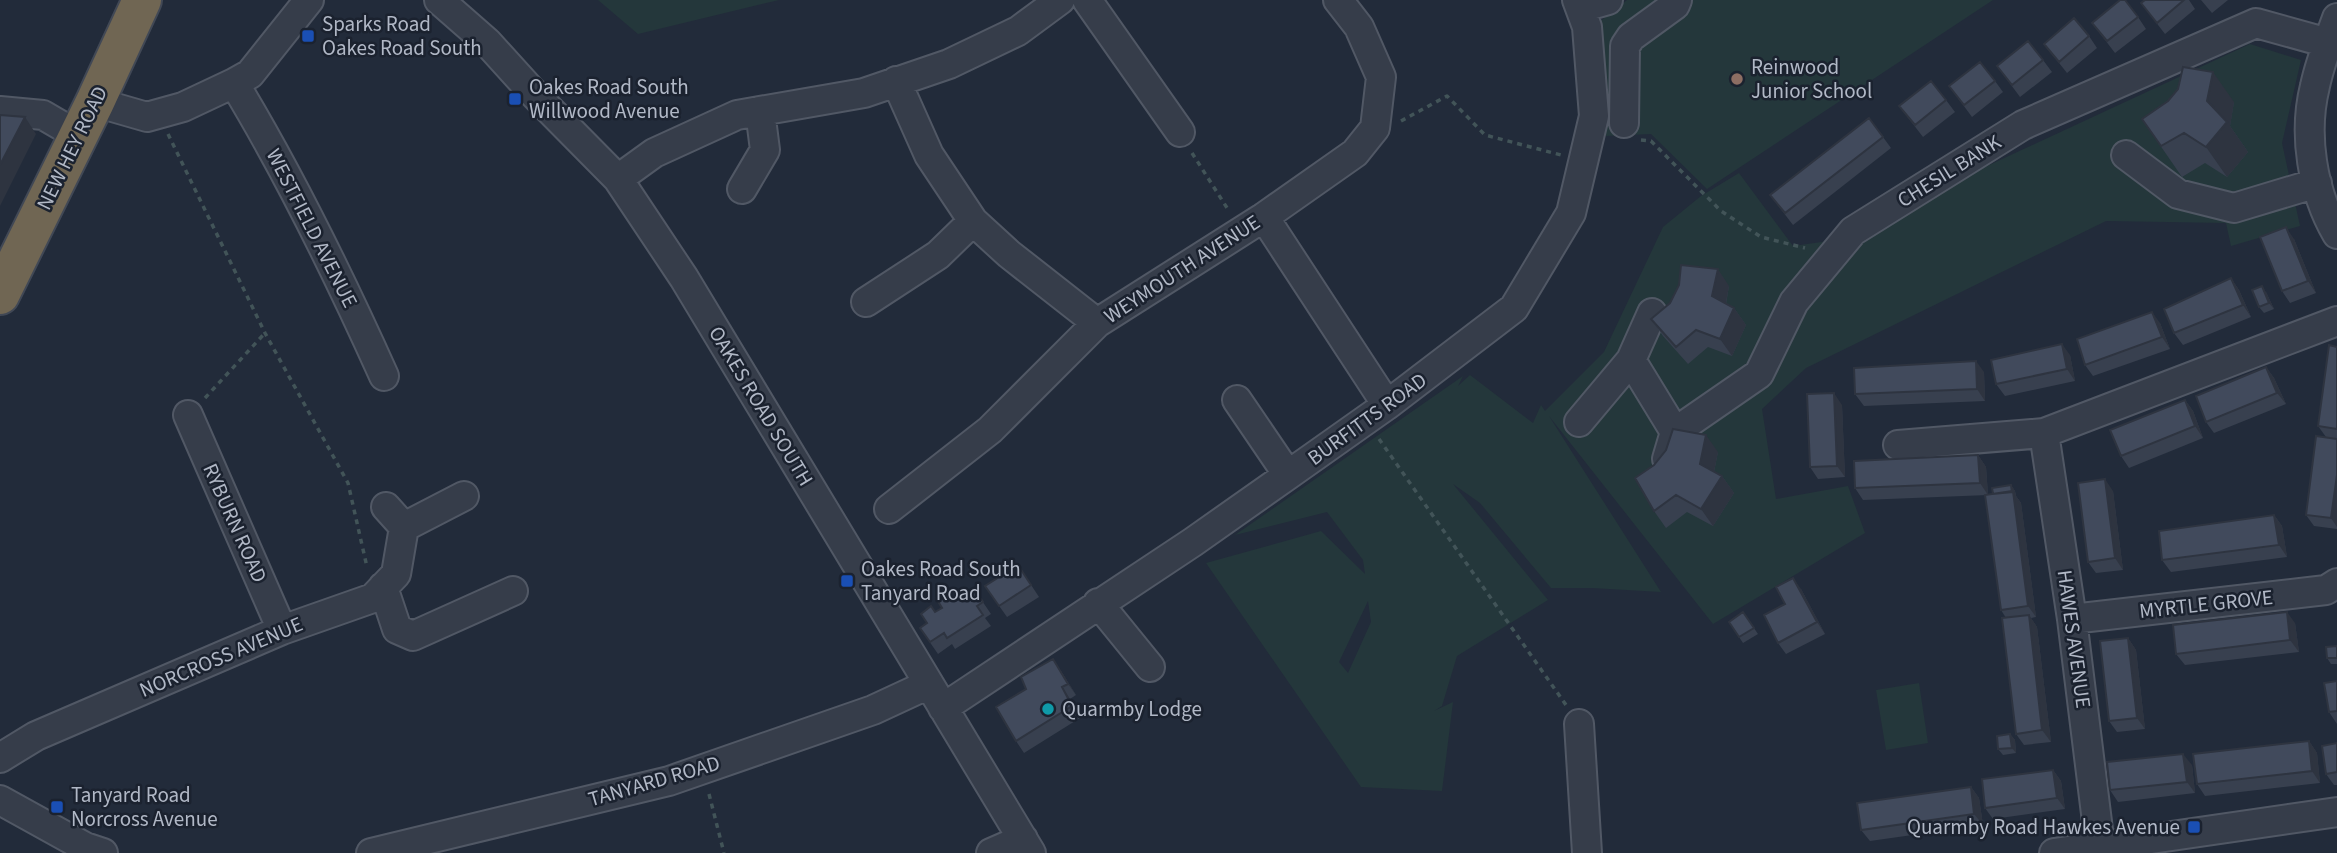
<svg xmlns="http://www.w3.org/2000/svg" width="2337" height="853" font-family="'Source Sans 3',sans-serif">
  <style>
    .green { fill: #24373b; fill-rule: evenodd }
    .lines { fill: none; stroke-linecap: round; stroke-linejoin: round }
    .minor-casing { stroke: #515865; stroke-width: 32 }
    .highway-casing { stroke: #414855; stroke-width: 42 }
    .path { stroke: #425458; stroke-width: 3.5; stroke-dasharray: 5 5; stroke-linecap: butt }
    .minor { stroke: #363d4a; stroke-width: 28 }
    .highway { stroke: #706653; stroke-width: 38 }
    .wall { fill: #38404f }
    .shaded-wall { fill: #2e3440 }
    .building { fill: #414a5c; stroke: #2e3440; stroke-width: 2 }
    .transit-dot { fill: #1a4fb4; stroke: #1b222f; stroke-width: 2.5 }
    .education-dot { fill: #8d6e63; stroke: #1b222f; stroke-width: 2.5 }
    .culture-dot { fill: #0f9aa8; stroke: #1b222f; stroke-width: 2.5 }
    .labels { text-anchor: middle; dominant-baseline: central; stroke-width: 5; stroke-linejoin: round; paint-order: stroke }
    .poi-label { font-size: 21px; fill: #b1b8c6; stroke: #1b222f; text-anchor: start }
    .street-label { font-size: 21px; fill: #b1b8c6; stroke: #1b222f }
  </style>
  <rect width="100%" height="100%" fill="#222b3a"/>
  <path class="green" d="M598,0H779L638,34Z
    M1627,0H1658L1673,14L1690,0H1993L1707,189L1651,134L1606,136L1598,23Z
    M2250,44L2301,60L2282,143L2300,226L2231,246L2226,223L2106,221L1806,368L1762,409L1776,499L1848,486L1865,533L1713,624L1549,416L1661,592L1592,588H1551L1480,503L1453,484L1548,600L1457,656L1442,706L1434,711L1453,702L1442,791L1361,787L1206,563L1321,531L1365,574L1363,560L1327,512L1235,535L1463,376L1458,386L1470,375L1533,423L1541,405L1545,411L1604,352L1663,227L1701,196L1739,173L1793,246L1864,236L1942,187ZM1368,601L1371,622L1348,673L1339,662Z
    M1919,683L1928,743L1886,750L1876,690Z"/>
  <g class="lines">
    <g class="minor-casing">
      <path id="minor" d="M439,0L487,42L536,96L618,179L684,278L1031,853
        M1087,0L1180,132
        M1580,8L1608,0
        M2337,18C2329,40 2320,62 2315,86C2303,134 2312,191 2337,234
        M896,81L929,155L973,221L1009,254L1097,323
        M234,83C291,177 339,276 384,376
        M95,102L147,117L183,107L234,83L250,74L309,0
        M0,111L43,115L79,136
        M1624,123L1625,46L1631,37L1675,5L1677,0
        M2126,155L2178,194L2234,208L2317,183
        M618,179L654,153L737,115L864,93L949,64L1018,31L1060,0
        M742,189L765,150L760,111
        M1264,217L1387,405
        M866,302L938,255L973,221
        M1631,360L1675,432
        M1237,400L1288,475
        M188,415L282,630
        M1579,422L1631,360L1652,313
        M2044,433L2072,619L2100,846
        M1898,445L2044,433L2337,321
        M1667,459L1675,432L1759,374L1794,302L1853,231L2023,125L2256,23L2328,43
        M889,509L990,430L1097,323L1264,217L1355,153L1375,128L1381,77L1359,27L1338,0
        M404,527L464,496
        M383,587L397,629L413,636L513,591
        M1098,603L1150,667
        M2072,619L2326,590L2337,583
        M943,708L1193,542L1288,475L1387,405L1514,308L1571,213L1594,116L1587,27L1577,0
        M1579,724L1587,853
        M0,758L36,736L282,630L373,598L396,574L404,527L386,507
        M0,800L85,847L103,853
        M371,853L669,781L873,710L929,684
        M991,853L1023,839
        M2054,853L2337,812"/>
    </g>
    <g class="highway-casing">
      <path id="highway" d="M0,295L95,102L142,0"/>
    </g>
    <path class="path" d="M1401,121L1447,96L1485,135L1561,155
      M168,134L265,333L348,483L367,567
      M1641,140L1651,141L1721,211L1761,237L1805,248
      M1192,153L1229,211
      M205,398L265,333
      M1379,439L1566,705
      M709,794L724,853"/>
    <use href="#minor" class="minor"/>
    <use href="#highway" class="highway"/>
  </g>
  <path class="wall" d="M2145,0H2189L2195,9L2165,34L2141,3Z
    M2201,0H2228L2212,13Z
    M2138,17L2146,29L2115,53L2092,23Z
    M2089,36L2097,48L2067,73L2044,44Z
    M2043,60L2052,72L2020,97L1997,66Z
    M1995,81L2003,92L1972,117L1949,86Z
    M1946,100L1955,112L1923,137L1899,106Z
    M2234,102L2230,126L2248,152L2227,177L2205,163L2182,177L2142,119Z
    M1869,118L1891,148L1793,225L1770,195Z
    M2294,239L2316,293L2290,303L2282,291Z
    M2231,278L2239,290L2251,317L2183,345L2174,333Z
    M1729,286L1726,304L1734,308L1746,325L1732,356L1708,347L1688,364L1663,336L1651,319Z
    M2266,292L2274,309L2264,313L2259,307Z
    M2160,323L2170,349L2093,376L2085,365Z
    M2337,347V529L2314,526L2306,515L2326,437L2318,426Z
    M2070,355L2075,381L2005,396L1996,384Z
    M2266,367L2274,378L2286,404L2214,433L2206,422Z
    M1984,372L1985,401L1864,406L1855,394Z
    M2185,400L2193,411L2203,438L2129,468L2121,456Z
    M1842,405L1845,477L1818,479L1810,467Z
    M1718,452L1714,472L1722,476L1734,493L1713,526L1687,512L1666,528L1654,511Z
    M1978,455L1986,467L1988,495L1993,494L2011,485L2015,491L2016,496L2021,503L2036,617L2031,618L2037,627L2051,742L2024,745L2016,734L2006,618L2001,610L1988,495L1863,500L1855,488Z
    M2113,491L2123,570L2096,573L2088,562Z
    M2274,515L2282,526L2287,557L2171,572L2162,560Z
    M1018,565L1039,597L1007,617L985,586Z
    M974,589L991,614L985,618L991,626L955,649L952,644L938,654L920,628L927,623L935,612Z
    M1801,589L1825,634L1786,654L1778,643L1785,604Z
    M1743,612L1758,634L1743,643L1729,622Z
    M2295,623L2299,652L2185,665L2176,654Z
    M2128,638L2136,650L2145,729L2117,732L2109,721Z
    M2337,647V664H2331L2327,658Z
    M1061,671L1076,695L1070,699L1080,718L1024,753L1016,741L1026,689Z
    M2337,681V724L2329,712Z
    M2010,734L2015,740L2016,753L2003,755L1998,749Z
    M2309,741L2317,753L2320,783L2205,796L2197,784Z
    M2337,743V785H2334L2326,774Z
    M2192,765L2195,793L2118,802L2110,790Z
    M2053,770L2061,781L2065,809L1993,819L1985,808Z
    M1971,787L1979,798L1983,825L1870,841L1861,830Z"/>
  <path class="shaded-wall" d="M2213,72L2234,102L2230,126L2248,152L2227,177L2206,147L2207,101Z
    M25,117L36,134L0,206V165Z
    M2286,227L2294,239L2316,293L2308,281Z
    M1718,269L1729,286L1724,313L1712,296Z
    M2231,278L2239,290L2251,317L2243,305Z
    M2262,286L2266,292L2274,309L2269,303Z
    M1734,308L1746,325L1732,356L1720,339Z
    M2152,312L2160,323L2170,349L2162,337Z
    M2062,344L2070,355L2075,381L2067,369Z
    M1976,361L1984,372L1985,401L1977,389Z
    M2266,367L2274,378L2286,404L2277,393Z
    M1834,393L1842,405L1845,477L1837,466Z
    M2185,400L2193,411L2203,438L2195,426Z
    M1706,435L1718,452L1712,481L1700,464Z
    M1978,455L1986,467L1988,495L1980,483Z
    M2337,475V527L2331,518Z
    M1722,476L1734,493L1713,526L1701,509Z
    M2105,479L2113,491L2123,570L2115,558Z
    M2011,485L2015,491L2016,496L2021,503L2036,617L2028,606Z
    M2274,515L2282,526L2287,557L2279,545Z
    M1793,578L1801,589L1825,634L1817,622Z
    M2287,612L2295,623L2299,652L2290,640Z
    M2029,615L2037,627L2051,742L2042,730Z
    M2128,638L2136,650L2145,729L2137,718Z
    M1053,659L1061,671L1076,695L1068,684Z
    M1062,687L1070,699L1080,718L1072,706Z
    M2010,734L2015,740L2016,753L2012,748Z
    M2309,741L2317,753L2320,783L2312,771Z
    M2183,754L2192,765L2195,793L2187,782Z
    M2053,770L2061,781L2065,809L2057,798Z
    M1971,787L1979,798L1983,825L1974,814Z"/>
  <path class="building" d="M2120,0H2125L2138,17L2107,41L2092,23Z
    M2145,0H2184L2157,23L2141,3Z
    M2074,18L2089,36L2059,62L2044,44Z
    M2028,41L2043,60L2012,85L1997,66Z
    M1980,62L1995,81L1964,105L1949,86Z
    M2183,67L2213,72L2207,101L2227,122L2206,147L2184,133L2161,146L2142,119L2168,101L2178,89Z
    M1931,81L1946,100L1915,125L1899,106Z
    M0,115L25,117L0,165Z
    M1869,118L1883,137L1785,213L1770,195Z
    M2286,227L2308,281L2282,291L2260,237Z
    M1681,265L1718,269L1712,296L1734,308L1720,339L1696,330L1676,347L1651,319L1670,303L1679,285Z
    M2231,278L2243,305L2174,333L2164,309Z
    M2262,286L2269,303L2259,307L2252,290Z
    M2152,312L2162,337L2085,365L2077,339Z
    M2062,344L2067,369L1996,384L1991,360Z
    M2329,345L2337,347V429L2318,426Z
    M1976,361L1977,389L1855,394L1854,368Z
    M2266,367L2277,393L2206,422L2196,396Z
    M1834,393L1837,466L1810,467L1807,394Z
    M2185,400L2195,426L2121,456L2110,430Z
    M1673,429L1706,435L1700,464L1722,476L1701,509L1676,495L1654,511L1635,478L1654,465L1666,450Z
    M2316,436L2337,439V475L2331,518L2306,515Z
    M1978,455L1980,483L1855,488L1854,461Z
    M2105,479L2115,558L2088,562L2078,483Z
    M2011,485L2012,492L1993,494L1992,488Z
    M2013,491L2028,606L2001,610L1985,495Z
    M2274,515L2279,545L2162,560L2159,531Z
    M1018,565L1031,585L999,606L985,586Z
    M1793,578L1817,622L1778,643L1764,615L1785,604L1776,587Z
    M974,589L983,602L977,606L983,615L947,638L944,633L930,642L920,628L927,623L921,614L931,606L935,612L942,608L936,598L948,590L955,601Z
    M1743,612L1754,628L1739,637L1729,622Z
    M2287,612L2290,640L2176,654L2173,625Z
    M2029,615L2042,730L2016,734L2002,618Z
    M2128,638L2137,718L2109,721L2100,641Z
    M2337,646V658H2327L2326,647Z
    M1053,659L1068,684L1062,687L1072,706L1016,741L996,707L1026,689L1021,677Z
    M2337,681V711L2329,712L2324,683Z
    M2010,734L2012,748L1998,749L1997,736Z
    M2309,741L2312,771L2197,784L2193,754Z
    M2337,743V772L2326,774L2322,746Z
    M2183,754L2187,782L2110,790L2107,762Z
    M2053,770L2057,798L1985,808L1982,779Z
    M1971,787L1974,814L1861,830L1857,803Z"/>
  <g class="transit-dot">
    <rect x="301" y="29" width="14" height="14" rx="3.5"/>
    <rect x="508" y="92" width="14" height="14" rx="3.5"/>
    <rect x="840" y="574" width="14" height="14" rx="3.5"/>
    <rect x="50" y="800" width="14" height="14" rx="3.5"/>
    <rect x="2187" y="820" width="14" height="14" rx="3.5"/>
  </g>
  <circle class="education-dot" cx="1737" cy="79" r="7"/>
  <circle class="culture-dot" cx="1048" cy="709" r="7"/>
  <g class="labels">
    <g class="poi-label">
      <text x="322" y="24">Sparks Road<tspan x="322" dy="24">Oakes Road South</tspan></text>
      <text x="1751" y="67">Reinwood<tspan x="1751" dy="24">Junior School</tspan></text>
      <text x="529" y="87">Oakes Road South<tspan x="529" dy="24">Willwood Avenue</tspan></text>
      <text x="861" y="569">Oakes Road South<tspan x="861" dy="24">Tanyard Road</tspan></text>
      <text x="1062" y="709">Quarmby Lodge</text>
      <text x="71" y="795">Tanyard Road<tspan x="71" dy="24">Norcross Avenue</tspan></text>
      <text x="2180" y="827" text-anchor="end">Quarmby Road Hawkes Avenue</text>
    </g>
    <g class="street-label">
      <text transform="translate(72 148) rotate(-64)">NEW HEY ROAD</text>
      <text transform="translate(1949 171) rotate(-32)">CHESIL BANK</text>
      <text transform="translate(312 228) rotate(63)">WESTFIELD AVENUE</text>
      <text transform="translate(1182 269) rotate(-33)">WEYMOUTH AVENUE</text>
      <text transform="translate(761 406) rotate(59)">OAKES ROAD SOUTH</text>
      <text transform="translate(1367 419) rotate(-36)">BURFITTS ROAD</text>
      <text transform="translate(235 523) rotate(66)">RYBURN ROAD</text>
      <text transform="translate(2206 604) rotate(-6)">MYRTLE GROVE</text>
      <text transform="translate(2074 639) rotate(82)">HAWES AVENUE</text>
      <text transform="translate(221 657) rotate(-23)">NORCROSS AVENUE</text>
      <text transform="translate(654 781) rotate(-16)">TANYARD ROAD</text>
    </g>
  </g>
</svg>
